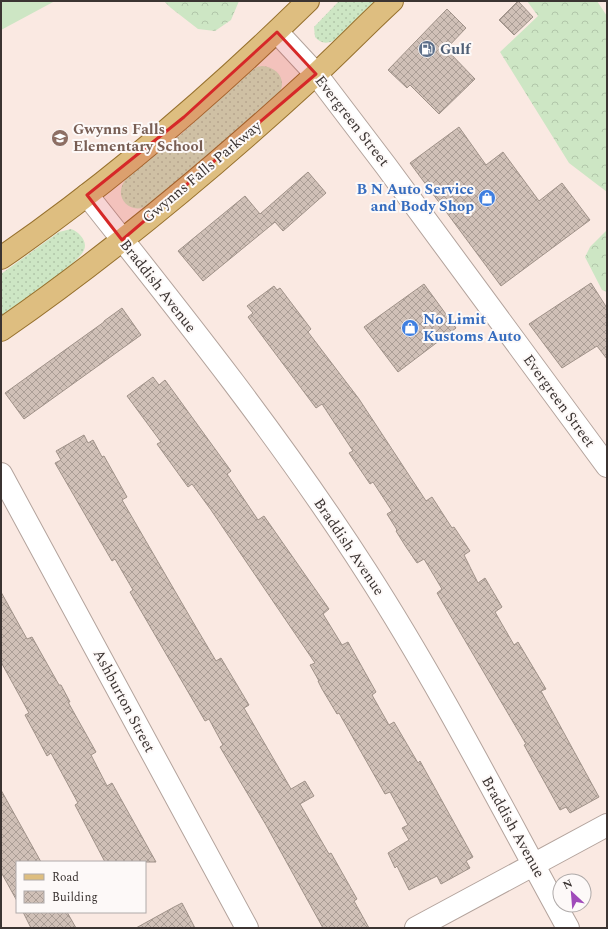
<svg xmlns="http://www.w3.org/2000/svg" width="608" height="929" font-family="Spectral,serif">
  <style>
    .grass { fill: url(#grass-dots) }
    .forest { fill: url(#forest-crowns) }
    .park { fill: #cde6c4 }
    .building { fill: url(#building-cross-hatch); stroke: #a09289 }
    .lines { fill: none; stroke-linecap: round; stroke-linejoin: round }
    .minor-casing { stroke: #b3a39c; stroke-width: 24 }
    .major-casing { stroke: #97712d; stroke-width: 24 }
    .minor { stroke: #fff; stroke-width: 22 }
    .major { stroke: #debe80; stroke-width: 22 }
    .marked { fill: #d62828; fill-opacity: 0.2; stroke: #d62828; stroke-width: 3; stroke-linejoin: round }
    .labels { text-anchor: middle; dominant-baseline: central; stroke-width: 4; stroke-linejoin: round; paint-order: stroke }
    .service-label { font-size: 15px; font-weight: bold; fill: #4e5e75; stroke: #fdf9f8; text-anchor: start }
    .street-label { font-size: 15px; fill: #3b3432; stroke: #fdf9f8 }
    .education-label { font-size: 15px; font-weight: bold; fill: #785e54; stroke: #fdf9f8; text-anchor: start }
    .shop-label { font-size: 15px; font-weight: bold; fill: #366cbe; stroke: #fdf9f8; text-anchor: end }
  </style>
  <defs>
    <pattern id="grass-dots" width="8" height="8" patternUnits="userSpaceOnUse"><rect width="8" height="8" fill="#cde6c4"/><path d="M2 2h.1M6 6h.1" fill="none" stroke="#b1c6a9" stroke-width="1.8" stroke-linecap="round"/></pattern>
    <pattern id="forest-crowns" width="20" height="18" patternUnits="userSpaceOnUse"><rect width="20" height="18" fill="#cde6c4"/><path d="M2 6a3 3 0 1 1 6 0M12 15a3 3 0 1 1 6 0" fill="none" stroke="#b1c6a9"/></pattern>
    <pattern id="building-cross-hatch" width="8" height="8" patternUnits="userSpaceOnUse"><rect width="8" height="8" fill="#d0c0b7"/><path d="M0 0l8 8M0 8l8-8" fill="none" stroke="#aa9d95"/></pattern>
  </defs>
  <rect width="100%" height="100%" fill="#fae9e2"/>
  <path class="grass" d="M339,1H375L335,40C327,44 321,44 315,37L314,27Z
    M262,66C278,67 288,81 278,95L149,205C129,217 111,195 127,178C141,163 164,148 180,135C204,114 227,92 251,71L257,67Z
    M71,229C79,232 88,241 84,250C79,264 16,306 1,317V274L59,232Z"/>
  <path class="forest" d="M164,1H239L231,20L215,31L198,29L171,8Z
    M527,1H597L607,16V192L569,163L500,52L538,16Z
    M607,230V292L602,290L585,257L590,247Z"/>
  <path class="park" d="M1,1H55L1,30Z"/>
  <path class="building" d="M518,1L533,17L514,35L499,20Z
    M447,9L466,28L446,49L475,79L439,114L410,85L407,88L388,70Z
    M459,127L486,165L503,152L539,201L562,183L590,220L501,286L410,163Z
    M308,172L326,193L283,231L275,222L203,281L178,251L245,196L260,214Z
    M591,283L607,308V359L597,346L562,368L529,324Z
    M424,284L456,328L398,372L364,327Z
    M274,286L277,290L280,288L311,329L308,332L359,399L426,501L432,497L452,528L454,527L470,551L464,555L478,583L485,578L502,607L495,612L514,645L518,642L546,689L541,691L599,797L570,813L566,807L560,810L524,745L526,744L437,593L442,589L424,559L417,563L406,547L396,531L397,530L387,514L392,511L373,482L370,484L349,453L353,451L322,404L316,408L248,317L253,313L247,306Z
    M122,308L141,335L24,419L5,393L104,322V321Z
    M153,377L159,385L165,380L231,471L227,474L258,520L264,516L329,609L323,614L342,645L348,642L376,692L372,695L389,725L394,722L418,763L420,761L473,857L466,861L470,868L441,884L437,876L409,890L397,866L395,868L388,853L409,840L402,828L408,825L390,792L385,794L339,713L337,714L322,689L318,681H319L310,665L315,663L211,510L192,484L188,487L157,444L161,442L127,396Z
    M84,435L88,443L93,440L102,457L104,456L127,497L122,500L197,629L216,661L221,658L249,705L244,708L291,789L305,781L314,796L300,804L329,854L331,853L357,899L354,901L369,928H323L266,825L220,747L223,745L209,719L205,721L130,592L133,590L115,559L112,561L55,463L61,460L56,451Z
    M1,592L27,639L32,637L59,685H61L70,702H68L96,752L91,755L107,786L112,783L156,862H105L75,805L78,803L51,753L47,756L25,715L29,713L1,662Z
    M1,790L41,862H17V901L1,872Z
    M182,903L195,928H136L174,907Z
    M23,912H67L76,928H31Z"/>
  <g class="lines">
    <g class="minor-casing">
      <path id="minor" d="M277,32L316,74L386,166L607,466
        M87,195C184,317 282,440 366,571C440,686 502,808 568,928
        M1,474L247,928
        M416,928L607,825"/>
    </g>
    <g class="major-casing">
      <path id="major" d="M1,258C111,182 213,94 308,1
        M1,330C112,253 216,166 315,75C341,51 366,25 392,1"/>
    </g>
    <use href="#minor" class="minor"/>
    <use href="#major" class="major"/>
  </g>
  <path class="marked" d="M277,32L316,74L122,240L87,195L184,117Z"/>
  <defs>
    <g id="fuel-disc" transform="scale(0.9)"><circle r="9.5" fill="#5c6f8a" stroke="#fdf9f8"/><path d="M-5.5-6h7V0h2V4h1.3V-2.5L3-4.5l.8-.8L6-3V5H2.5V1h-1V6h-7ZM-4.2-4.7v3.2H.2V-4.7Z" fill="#fff"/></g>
    <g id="school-disc" transform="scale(0.9)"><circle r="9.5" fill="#8d6e63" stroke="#fdf9f8"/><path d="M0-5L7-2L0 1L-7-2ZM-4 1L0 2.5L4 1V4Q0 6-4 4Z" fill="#fff"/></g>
    <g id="shop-disc" transform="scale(0.9)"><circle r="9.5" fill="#3f7fe0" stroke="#fdf9f8"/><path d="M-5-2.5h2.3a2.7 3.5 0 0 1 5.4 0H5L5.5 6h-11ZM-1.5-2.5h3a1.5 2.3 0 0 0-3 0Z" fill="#fff"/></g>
  </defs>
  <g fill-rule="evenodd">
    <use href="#fuel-disc" x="427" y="49"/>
    <use href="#school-disc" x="60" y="138"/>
    <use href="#shop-disc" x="487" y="198"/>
    <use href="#shop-disc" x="410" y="328"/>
  </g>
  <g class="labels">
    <g class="service-label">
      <text x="440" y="49">Gulf</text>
    </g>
    <g class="street-label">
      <text transform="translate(352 121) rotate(52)">Evergreen Street</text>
      <text transform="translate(202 172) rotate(-40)">Gwynns Falls Parkway</text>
      <text transform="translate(158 286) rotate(52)">Braddish Avenue</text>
      <text transform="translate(559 401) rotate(54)">Evergreen Street</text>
      <text transform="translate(349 547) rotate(56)">Braddish Avenue</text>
      <text transform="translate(124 701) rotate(62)">Ashburton Street</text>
      <text transform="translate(513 827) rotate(61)">Braddish Avenue</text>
    </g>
    <g class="education-label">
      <text x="73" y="129">Gwynns Falls<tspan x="73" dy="17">Elementary School</tspan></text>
    </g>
    <g class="shop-label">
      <text x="474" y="189">B N Auto Service<tspan x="474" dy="17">and Body Shop</tspan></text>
      <text x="423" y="319" text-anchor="start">No Limit<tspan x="423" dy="17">Kustoms Auto</tspan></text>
    </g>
  </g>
  <rect width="608" height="929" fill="none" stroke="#3b3432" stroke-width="4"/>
  <rect x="16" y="861" width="130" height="52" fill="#fdf9f8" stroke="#afaaa9"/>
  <rect x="24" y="874" width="20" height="6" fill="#debe80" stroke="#afaaa9"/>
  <text x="52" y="881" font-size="12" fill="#3b3432">Road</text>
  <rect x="24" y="891" width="20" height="12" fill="url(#building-cross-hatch)" stroke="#afaaa9"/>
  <text x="52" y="901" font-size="12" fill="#3b3432">Building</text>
  <g transform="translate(572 893) rotate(334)"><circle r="19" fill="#fdf9f8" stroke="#afaaa9"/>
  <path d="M0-3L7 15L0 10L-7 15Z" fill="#a04bba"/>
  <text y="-6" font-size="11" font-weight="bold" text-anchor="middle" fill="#3b3432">N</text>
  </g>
</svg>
